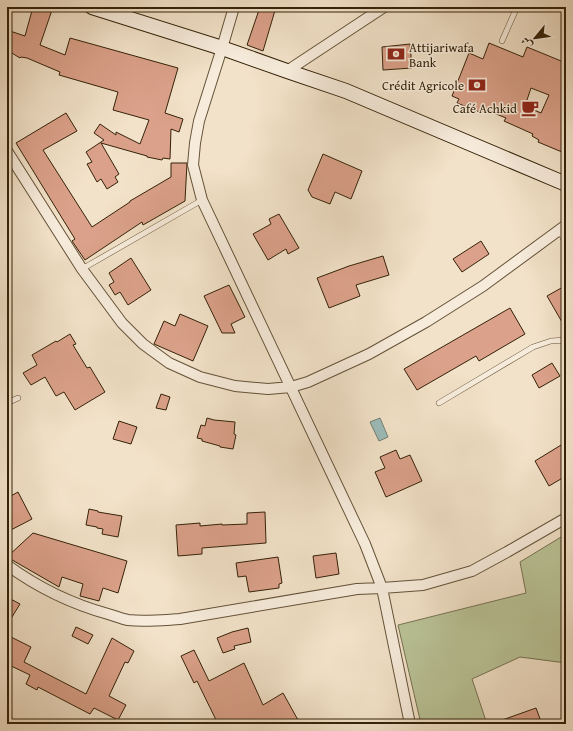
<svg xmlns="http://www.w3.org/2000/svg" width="573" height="731" font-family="'Gentium Book Plus',Amiri,serif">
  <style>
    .green { fill: #b9c397; stroke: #767250 }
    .water { fill: #9cbdbb; stroke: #727f73 }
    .building { fill: #dba18a; stroke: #342208; fill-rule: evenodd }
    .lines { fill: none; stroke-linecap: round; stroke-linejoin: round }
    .lane-casing { stroke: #645238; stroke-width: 6 }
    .street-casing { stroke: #645238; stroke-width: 12 }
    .secondary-casing { stroke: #342208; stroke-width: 16 }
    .lane { stroke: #f7ecdc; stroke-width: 5 }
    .street { stroke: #f7ecdc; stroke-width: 10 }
    .secondary { stroke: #f7ecdc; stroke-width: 14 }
    .labels { text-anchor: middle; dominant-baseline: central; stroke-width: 3; stroke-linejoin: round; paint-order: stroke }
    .poi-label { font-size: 13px; fill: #342208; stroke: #f7ecdc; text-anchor: end }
  </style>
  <rect width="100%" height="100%" fill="#f2e2c9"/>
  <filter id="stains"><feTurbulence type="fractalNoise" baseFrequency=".005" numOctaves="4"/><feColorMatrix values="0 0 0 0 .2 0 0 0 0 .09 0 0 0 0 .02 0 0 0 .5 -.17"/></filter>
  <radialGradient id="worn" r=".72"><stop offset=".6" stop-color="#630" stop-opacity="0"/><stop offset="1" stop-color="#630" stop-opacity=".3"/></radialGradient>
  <path class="green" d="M566,534V663L520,657L472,679L487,724H421L398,625L526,593L520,562Z"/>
  <path class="water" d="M380,418L388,437L379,441L370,422Z"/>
  <path class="building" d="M33,7H43L52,10L40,45L65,55L70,38L178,68L165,113L183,119L179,132L171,129L170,159L163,158L162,160L147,157V156L101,143L119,174L115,177L118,182L107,189L101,179L97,182L87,164L92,162L86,152L104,140L94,133L100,124L116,135V132L140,144L149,120L113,110L118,92L59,75L60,72L27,58L21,57L20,58L7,50V30L25,36Z
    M260,7H276L263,51L247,45Z
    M489,43L523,57L527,47L566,63V142L562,152L538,142L539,140L532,136L533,134L504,121L506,118L484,109L482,113L457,103L459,99L452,96L469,53L483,59ZM531,88L549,95L541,113L525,106Z
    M410,44L412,68L383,70L382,47Z
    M66,113L77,131L43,150L92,227L130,202V201L171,177V163H187L185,201L143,225L142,222L85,260L72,241L75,239L62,218L16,143Z
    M323,154L362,171L351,199L335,192L330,204L312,197L308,190Z
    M279,214L299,248L288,254L286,249L268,260L253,234L271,224L269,219Z
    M481,241L489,254L462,272L453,259Z
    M383,256L389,275L356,285L360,296L329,308L317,278L349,266Z
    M131,258L151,290L128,305L120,292L115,295L109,285L114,282L109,273Z
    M229,285L245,317L231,324L235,333H222L204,296Z
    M563,287L566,292V329L547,296Z
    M510,308L525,334L479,361L476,356L417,390L404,369Z
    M180,314L208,326L193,361L154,344L164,321L175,326Z
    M70,334L76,344L73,345L87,368L90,367L105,392L75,410L64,392L56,396L45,377L31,385L23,373L37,365L32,355L56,341L57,342Z
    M552,363L560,376L539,388L532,375Z
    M161,394L170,397L166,410L156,408Z
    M207,418L214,420L235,422L234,434L236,435L233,449L220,447V446L202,441V439L197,438L201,425L205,426Z
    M119,421L137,427L131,444L113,439Z
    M566,442V476L549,486L535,461Z
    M396,450L400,459L410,455L422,481L386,497L375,472L385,468L380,457Z
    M18,492L32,519L7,532V498Z
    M89,509L98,511V512L122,516L118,537L102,534L103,529L97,528V527L86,525Z
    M265,512L266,543L202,548V554L178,556L176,525L200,523V526L222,524V525L247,524V513Z
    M33,533L127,561L118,593L103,588L99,601L80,596L83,584L62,577L59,587L7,557Z
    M336,553L339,574L316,578L313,556Z
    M278,557L282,583L279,584V588L249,592L246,576L238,577L236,563Z
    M7,597L20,604L7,625Z
    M76,627L93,635L88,644L72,636Z
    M248,628L251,642L234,646L235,649L223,653L217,638L232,632Z
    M7,635L31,647L24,662L86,694L112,638L134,651L128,663L125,662L109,696L126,705L118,720L94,708L90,714L38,687L37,690L26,684L30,675L7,664Z
    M194,650L209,681L244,663L263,705L283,693L298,720L291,724H218L197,681L194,683L181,656Z
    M536,708L542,724H495L494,723Z"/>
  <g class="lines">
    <g class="lane-casing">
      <path id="lane" d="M502,41L517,7
        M559,230L566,243
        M82,269L202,200
        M7,403L18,398
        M439,403L533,347L551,341L566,340"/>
    </g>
    <g class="street-casing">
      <path id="street" d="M234,7L222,48L199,121L195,143L193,165L202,200L365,544L382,588L410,724
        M287,71L384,7
        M7,151L82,269L122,323L143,344L169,363L200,377L235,386L268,389L291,387L308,382L369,354L426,322L483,286L566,225
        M7,565C37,587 72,604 108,614C115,616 122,619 128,620C145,622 163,620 180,619L357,589L382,588L423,585L472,571L507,552L566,518"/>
    </g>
    <g class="secondary-casing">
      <path id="secondary" d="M92,7L222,48L287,71L346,91L566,184"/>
    </g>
    <use href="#lane" class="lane"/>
    <use href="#street" class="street"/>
    <use href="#secondary" class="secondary"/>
  </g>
  <defs>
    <g id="bank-bare" transform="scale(1.38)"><path d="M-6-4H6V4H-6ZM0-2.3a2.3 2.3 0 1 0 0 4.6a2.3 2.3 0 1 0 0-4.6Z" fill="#8f2418" stroke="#f7ecdc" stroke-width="2.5" paint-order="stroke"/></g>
    <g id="cafe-bare" transform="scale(1.38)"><path d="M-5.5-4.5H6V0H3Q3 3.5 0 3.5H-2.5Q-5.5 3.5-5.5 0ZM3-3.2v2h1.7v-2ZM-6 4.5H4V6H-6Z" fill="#8f2418" stroke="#f7ecdc" stroke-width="2.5" paint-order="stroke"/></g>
  </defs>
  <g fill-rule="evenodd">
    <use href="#bank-bare" x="396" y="54"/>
    <use href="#bank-bare" x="477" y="85"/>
    <use href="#cafe-bare" x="530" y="108"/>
  </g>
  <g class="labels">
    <g class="poi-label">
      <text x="409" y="47" text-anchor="start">Attijariwafa<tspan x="409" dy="15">Bank</tspan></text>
      <text x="464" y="85">Crédit Agricole</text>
      <text x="517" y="108">Café Achkid</text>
    </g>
  </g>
  <rect width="573" height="731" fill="none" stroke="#f2e2c9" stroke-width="24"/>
  <rect x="8" y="8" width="557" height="715" fill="none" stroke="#342208" stroke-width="2"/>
  <rect x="12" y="12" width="549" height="707" fill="none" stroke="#342208"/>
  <g transform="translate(535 38) rotate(241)" stroke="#f7ecdc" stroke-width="3" paint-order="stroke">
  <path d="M0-3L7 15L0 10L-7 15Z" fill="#342208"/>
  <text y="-6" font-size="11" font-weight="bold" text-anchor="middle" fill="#342208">ش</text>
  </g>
  <rect width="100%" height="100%" filter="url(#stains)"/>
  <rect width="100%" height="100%" fill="url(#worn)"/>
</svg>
